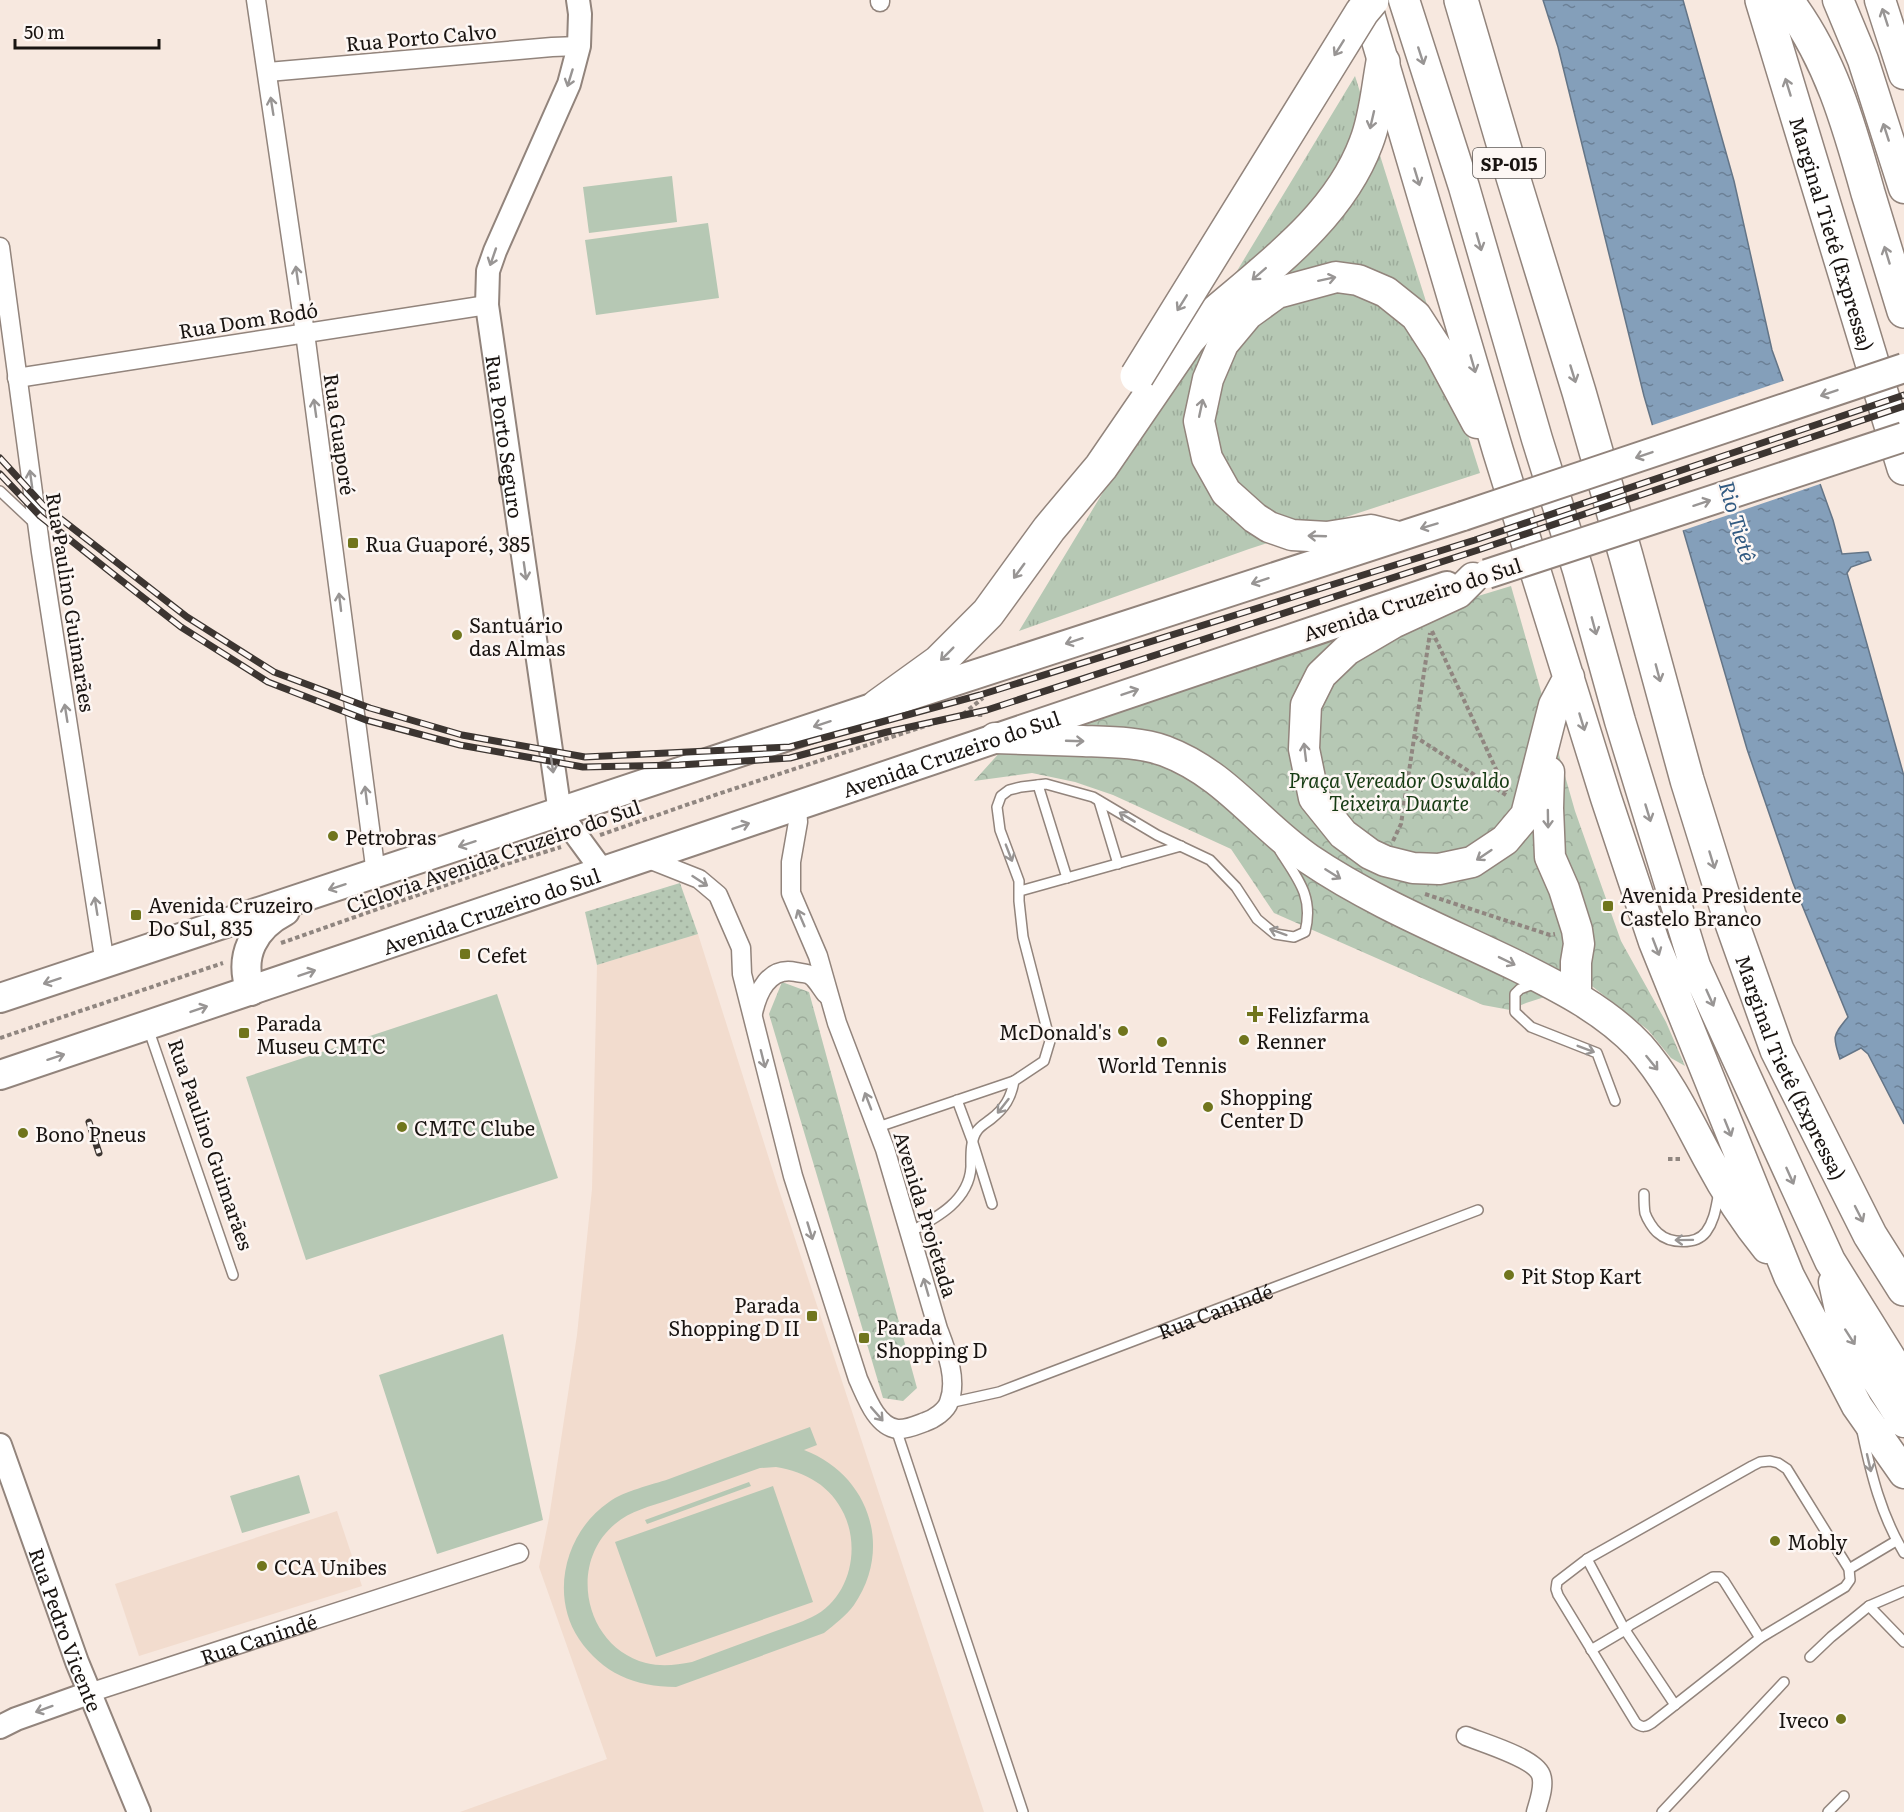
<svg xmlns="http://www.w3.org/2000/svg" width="1904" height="1812" font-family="Literata,serif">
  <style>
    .built { fill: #f2dcce }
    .grass { fill: url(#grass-tufts) }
    .park { fill: url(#park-crowns) }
    .garden { fill: url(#garden-dots) }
    .pitch { fill: #b6c8b4; fill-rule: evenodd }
    .water { fill: url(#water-ripples); stroke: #647587; stroke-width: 1.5 }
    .pier { fill: #f7e8df }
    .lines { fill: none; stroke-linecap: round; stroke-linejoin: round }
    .service-casing { stroke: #92847c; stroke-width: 12 }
    .minor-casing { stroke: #92847c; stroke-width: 21 }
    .tertiary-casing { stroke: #92847c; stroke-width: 26 }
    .primary-casing { stroke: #92847c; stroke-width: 32 }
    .trunk-casing { stroke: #92847c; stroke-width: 33 }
    .motorway-casing { stroke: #92847c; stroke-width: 36 }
    .path { stroke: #908680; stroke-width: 4; stroke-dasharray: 4.5 3; stroke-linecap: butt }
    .service { stroke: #fff; stroke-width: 9 }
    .minor { stroke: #fff; stroke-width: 18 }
    .tertiary { stroke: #fff; stroke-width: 22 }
    .primary { stroke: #fff; stroke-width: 28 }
    .trunk { stroke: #fff; stroke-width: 30 }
    .motorway { stroke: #fff; stroke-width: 33 }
    .rail-casing { stroke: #3c3531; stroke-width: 7 }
    .rail { stroke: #fdf7f4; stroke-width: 4.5; stroke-dasharray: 14; stroke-linecap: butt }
    .primary-bridge-casing { stroke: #92847c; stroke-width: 32; stroke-linecap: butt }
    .motorway-bridge-casing { stroke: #92847c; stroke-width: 36; stroke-linecap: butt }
    .primary-bridge { stroke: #fff; stroke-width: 28 }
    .motorway-bridge { stroke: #fff; stroke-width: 33 }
    .oneway { stroke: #989594 }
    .poi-dot { fill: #70751d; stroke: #fdf7f4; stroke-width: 2 }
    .labels { text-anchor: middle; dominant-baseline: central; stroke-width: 5; stroke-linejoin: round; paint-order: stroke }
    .shield { fill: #fdf7f4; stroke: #5d5855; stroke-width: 1.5 }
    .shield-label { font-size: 18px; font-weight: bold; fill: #191411 }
    .street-label { font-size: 20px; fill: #191411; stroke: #fdf7f4 }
    .poi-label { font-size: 20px; fill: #191411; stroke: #fdf7f4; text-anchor: start }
    .park-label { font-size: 20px; font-style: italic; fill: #163b13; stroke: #fdf7f4 }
    .water-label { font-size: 21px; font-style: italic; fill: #315a81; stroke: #fdf7f4 }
  </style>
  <defs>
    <pattern id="grass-tufts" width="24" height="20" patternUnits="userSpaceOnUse" patternTransform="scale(1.5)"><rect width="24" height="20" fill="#b6c8b4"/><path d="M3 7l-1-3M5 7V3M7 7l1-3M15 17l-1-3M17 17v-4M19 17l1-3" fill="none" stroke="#9cab9a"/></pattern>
    <pattern id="park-crowns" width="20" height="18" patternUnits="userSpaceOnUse" patternTransform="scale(1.5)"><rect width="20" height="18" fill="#b6c8b4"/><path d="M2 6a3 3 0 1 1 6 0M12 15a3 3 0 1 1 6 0" fill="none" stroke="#9cab9a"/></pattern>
    <pattern id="garden-dots" width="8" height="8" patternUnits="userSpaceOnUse" patternTransform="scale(1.5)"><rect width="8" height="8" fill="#b6c8b4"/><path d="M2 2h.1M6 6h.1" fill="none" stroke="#9cab9a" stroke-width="1.8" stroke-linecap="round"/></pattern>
    <pattern id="water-ripples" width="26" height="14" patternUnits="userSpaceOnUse" patternTransform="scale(1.5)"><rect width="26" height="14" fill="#849fba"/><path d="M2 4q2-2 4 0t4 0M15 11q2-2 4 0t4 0" fill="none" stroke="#6b8096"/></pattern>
  </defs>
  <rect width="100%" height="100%" fill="#f7e8df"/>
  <path class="built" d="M698,934L777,1184L984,1812H460L607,1759L539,1567L549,1518L577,1335L592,1189L597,965Z
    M337,1511L362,1586L139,1656L115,1584Z"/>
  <path class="grass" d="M1355,76L1480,473L1249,549L1019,631Z"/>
  <path class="park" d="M1511,586L1575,811L1621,941L1666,1022L1685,1066L1671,1058L1648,1030L1588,983L1526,1003L1510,1010L1483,1005L1274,913L1231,849L1113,795L1075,782L1032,773L974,781L1002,750L1320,644Z
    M782,982L809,992L917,1388L903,1401L883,1398L769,1014Z"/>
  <path class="garden" d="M680,883L698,934L597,965L585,912Z"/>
  <path class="pitch" d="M672,176L677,222L589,233L583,187Z
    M708,223L719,298L596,315L585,240Z
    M497,994L558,1178L306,1260L246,1077Z
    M503,1334L543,1520L437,1554L379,1375Z
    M810,1427L817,1445L804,1450C868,1474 894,1547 854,1605C846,1616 835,1624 824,1633L676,1687C635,1687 602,1673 579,1639C549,1594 566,1531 609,1502C624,1491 651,1485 669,1479C716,1461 763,1444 810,1427ZM776,1467C806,1472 831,1486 844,1514C861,1550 849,1599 812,1617C800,1623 786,1627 773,1632C746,1642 719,1652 692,1662C676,1665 662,1667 646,1663C585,1647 567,1564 615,1524C630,1511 651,1506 669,1500C700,1489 730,1479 760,1468Z
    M299,1475L310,1513L242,1533L230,1496Z
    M749,1482L751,1486L647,1524L645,1520Z
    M773,1486L813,1602L656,1657L615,1542Z"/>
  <path class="water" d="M1543,0H1683L1734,181L1772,350L1833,520L1842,554L1868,552L1871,560L1851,567L1847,573L1904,776V1124L1868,1054L1861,1048L1840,1059C1832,1035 1833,1036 1848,1017L1793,883L1747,749L1644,396L1558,47Z"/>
  <path class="pier" d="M1786,380L1823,483L1681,531L1650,426Z"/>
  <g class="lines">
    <g class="service-casing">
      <g id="service">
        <path d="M0,491L35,524"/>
        <path d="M1038,785L1067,878"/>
        <path d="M1099,801L1118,864"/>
        <path d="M1020,891L1181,846"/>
        <path d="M1536,983L1520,989L1515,994V1012L1531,1027L1597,1053L1615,1101"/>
        <path d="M148,1028L233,1275"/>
        <path d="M957,1100L973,1143L992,1204"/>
        <path d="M878,1127L1014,1081"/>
        <path d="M1644,1194C1644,1200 1644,1207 1645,1213C1647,1219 1653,1229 1658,1233C1670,1244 1696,1245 1706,1232C1715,1220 1716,1206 1719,1192"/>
        <path d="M910,1232C936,1218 969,1201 971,1167C971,1157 970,1140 977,1131C980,1126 986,1123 991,1119C1005,1108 1011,1098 1014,1081L1044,1061L1050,1041L1023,937L1019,901V881L1000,830L997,807L1001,796L1009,790L1021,787L1046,784L1093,797L1157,835L1210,860L1236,887L1257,919L1275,934L1294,937L1305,932C1314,897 1298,879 1280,851"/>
        <path id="s1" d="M949,1403L999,1392L1478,1210"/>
        <path d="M896,1429L1023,1812"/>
        <path d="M1862,1431C1871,1474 1881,1515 1904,1553"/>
        <path d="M1770,1461L1778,1463L1787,1469L1849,1569L1850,1580L1845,1587L1760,1638L1652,1723C1646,1727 1642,1728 1636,1723L1558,1595L1556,1589L1557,1582L1587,1559L1752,1466L1760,1462Z"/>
        <path d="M1587,1559L1625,1630L1591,1650"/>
        <path d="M1849,1569L1896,1541"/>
        <path d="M1869,1606L1904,1642"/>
        <path d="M1810,1657L1831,1637L1869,1606L1904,1591"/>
        <path d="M1675,1705L1625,1630L1630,1625L1713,1577H1720L1724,1581L1760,1638"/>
        <path d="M1662,1812L1784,1682"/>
        <path d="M1828,1812L1844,1796"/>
      </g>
    </g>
    <g class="minor-casing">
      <g id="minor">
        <path d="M256,0L305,333L376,874"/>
        <path d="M880,0V2"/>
        <path d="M268,72L552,47L579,46"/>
        <path d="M0,247L41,552L105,964"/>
        <path d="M17,378L487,305"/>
        <path d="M646,858L699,879L718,895L741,948L742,974L793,1176L858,1379C866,1396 876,1426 897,1429C906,1430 917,1425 925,1422C934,1419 946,1411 949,1402C958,1379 946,1350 938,1329L885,1149L837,1023L818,956L791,893V862L798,822L797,806"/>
        <path d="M753,1013C758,991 769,966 796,972C800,973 807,973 810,975C816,978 821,988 826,994"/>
        <path id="s2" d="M89,1693L519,1553"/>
        <path d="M1466,1736C1483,1743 1535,1758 1541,1775C1545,1786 1539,1801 1536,1812"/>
      </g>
    </g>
    <g class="tertiary-casing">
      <g id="tertiary">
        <path id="s3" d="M578,0L580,14L579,46L569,84L495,251L488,271L487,305L560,813L604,873"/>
        <path id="s4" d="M0,1445L77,1662L139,1812"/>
        <path d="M0,1727L16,1719L89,1693"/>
      </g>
    </g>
    <g class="primary-casing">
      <g id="primary">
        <path d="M251,991C238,956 254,927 285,911"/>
        <path d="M0,998L878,706L1463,516"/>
        <path id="s5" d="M0,1075C484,916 963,745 1447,586"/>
      </g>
    </g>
    <g class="trunk-casing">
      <path id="trunk" d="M1365,0L1498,451L1606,798L1654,942L1789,1276L1857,1406L1904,1473
        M1404,0L1464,187L1537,439L1578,570L1620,721L1695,966L1830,1261L1904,1380
        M1838,0L1863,60L1904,188
        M1880,0L1904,74
        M1395,536L1371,530L1327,537L1292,535L1269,527L1255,518L1226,492L1207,458L1199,421L1208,379L1223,344L1248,314L1277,293L1336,277L1358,280L1386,292L1416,316L1438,350L1477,423
        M1473,578L1458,593L1393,623L1347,650L1321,675L1306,705L1304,749L1314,798L1343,834L1370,854L1385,861L1413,868L1439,869L1472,862L1505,840L1526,815L1554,705L1569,677
        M995,738C1025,739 1054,740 1083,741C1110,742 1140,742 1165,751C1226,774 1258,824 1309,859C1374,903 1447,932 1517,966C1561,988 1605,1010 1639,1046C1669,1080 1687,1119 1708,1158C1725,1190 1744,1220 1767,1248
        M1549,772L1548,808L1550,857L1564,889L1577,930L1579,944L1576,962V996
        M1834,1282L1844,1328L1904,1422"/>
    </g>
    <g class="motorway-casing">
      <g id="motorway">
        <path id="s6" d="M1461,0L1513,177L1579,392L1626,556L1687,780L1729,915L1777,1050L1870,1235L1904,1289"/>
        <path id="s7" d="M1762,0L1904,468"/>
        <path d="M1786,0C1830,57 1849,125 1868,193C1880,232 1892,272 1904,311"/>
        <path d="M878,706L939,662L988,613L1049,529L1101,467L1188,340L1201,325C1261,272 1337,221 1366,143C1376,118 1378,89 1383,62"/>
      </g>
    </g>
    <path class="path" d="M1432,631L1507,793
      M963,714L983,698
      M1414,736L1506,795
      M600,835L718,794L962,714L984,715
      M1393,841L1401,824L1430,633
      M1425,894L1550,935L1555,934
      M281,943L503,865L561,847
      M0,1038L223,963
      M1668,1159H1683"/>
    <use href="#service" class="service"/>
    <use href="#minor" class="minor"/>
    <use href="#tertiary" class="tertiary"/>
    <use href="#primary" class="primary"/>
    <use href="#trunk" class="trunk"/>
    <use href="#motorway" class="motorway"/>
    <g class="rail-casing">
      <path id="rail" d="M0,458L43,505L187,617L274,672L370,708L462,735L585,757L790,747L980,695L1475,540L1904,395
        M0,474L40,516L113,574L181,627L268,682L366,720L460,745L583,767L679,765L790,758L887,732L987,710L1478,550L1904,406
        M89,1122L99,1153"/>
    </g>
    <use href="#rail" class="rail"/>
    <g class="primary-bridge-casing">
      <path id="primary-bridge" d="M1463,516L1904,368
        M1487,574L1904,437"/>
    </g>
    <g class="motorway-bridge-casing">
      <path id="motorway-bridge" d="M1137,376L1362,12L1372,0"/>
    </g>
    <use href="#primary-bridge" class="primary-bridge"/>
    <use href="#motorway-bridge" class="motorway-bridge"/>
  </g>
  <defs><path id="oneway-shaft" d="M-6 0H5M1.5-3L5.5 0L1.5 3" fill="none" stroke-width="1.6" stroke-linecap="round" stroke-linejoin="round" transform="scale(1.5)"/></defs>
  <g class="oneway">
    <use href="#oneway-shaft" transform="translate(1885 17) rotate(-108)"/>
    <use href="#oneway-shaft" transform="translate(1339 48) rotate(122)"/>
    <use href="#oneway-shaft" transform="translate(1421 56) rotate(72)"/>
    <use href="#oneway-shaft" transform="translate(570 78) rotate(107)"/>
    <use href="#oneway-shaft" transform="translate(1788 87) rotate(-107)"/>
    <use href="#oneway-shaft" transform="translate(272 106) rotate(-99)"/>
    <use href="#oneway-shaft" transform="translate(1372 120) rotate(103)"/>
    <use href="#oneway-shaft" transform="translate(1886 132) rotate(-108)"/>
    <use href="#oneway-shaft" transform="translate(1417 177) rotate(73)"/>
    <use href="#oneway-shaft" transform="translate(1479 242) rotate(74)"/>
    <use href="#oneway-shaft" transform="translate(1887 255) rotate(-107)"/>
    <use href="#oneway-shaft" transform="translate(493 257) rotate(109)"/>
    <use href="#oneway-shaft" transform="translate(1259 274) rotate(139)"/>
    <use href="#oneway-shaft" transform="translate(297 275) rotate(-98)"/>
    <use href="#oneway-shaft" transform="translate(1327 279) rotate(-12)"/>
    <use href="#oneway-shaft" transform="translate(1182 303) rotate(122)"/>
    <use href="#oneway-shaft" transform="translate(1473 364) rotate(74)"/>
    <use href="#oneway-shaft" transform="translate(1573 374) rotate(73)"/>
    <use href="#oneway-shaft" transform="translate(1829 393) rotate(161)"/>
    <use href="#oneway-shaft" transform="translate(315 408) rotate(-98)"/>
    <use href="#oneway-shaft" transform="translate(1201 408) rotate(-78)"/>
    <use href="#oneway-shaft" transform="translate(1644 455) rotate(161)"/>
    <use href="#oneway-shaft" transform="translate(31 479) rotate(-98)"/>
    <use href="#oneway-shaft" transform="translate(1702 503) rotate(-18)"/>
    <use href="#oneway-shaft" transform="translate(1429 526) rotate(163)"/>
    <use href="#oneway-shaft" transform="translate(1317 536) rotate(-178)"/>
    <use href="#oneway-shaft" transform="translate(525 571) rotate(82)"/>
    <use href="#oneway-shaft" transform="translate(1019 571) rotate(126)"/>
    <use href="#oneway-shaft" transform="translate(1260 581) rotate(162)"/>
    <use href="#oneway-shaft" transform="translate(340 602) rotate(-97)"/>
    <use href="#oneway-shaft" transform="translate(1594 626) rotate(75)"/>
    <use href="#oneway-shaft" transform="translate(1074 641) rotate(162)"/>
    <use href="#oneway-shaft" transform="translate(947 654) rotate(135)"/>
    <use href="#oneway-shaft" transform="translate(1658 673) rotate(75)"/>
    <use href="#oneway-shaft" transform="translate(1130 692) rotate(-19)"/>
    <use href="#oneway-shaft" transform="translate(66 713) rotate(-99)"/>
    <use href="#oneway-shaft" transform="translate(1582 722) rotate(73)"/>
    <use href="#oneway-shaft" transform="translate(822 724) rotate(162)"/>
    <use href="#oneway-shaft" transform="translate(1075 741) rotate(2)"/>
    <use href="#oneway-shaft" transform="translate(1305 752) rotate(-97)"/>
    <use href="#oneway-shaft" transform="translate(552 764) rotate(82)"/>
    <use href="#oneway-shaft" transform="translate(366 795) rotate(-97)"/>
    <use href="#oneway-shaft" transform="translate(1648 813) rotate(73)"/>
    <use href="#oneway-shaft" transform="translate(1127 817) rotate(-149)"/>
    <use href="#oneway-shaft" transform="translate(1548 819) rotate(89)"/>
    <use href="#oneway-shaft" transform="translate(741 826) rotate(-19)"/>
    <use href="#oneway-shaft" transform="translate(467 844) rotate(162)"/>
    <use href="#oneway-shaft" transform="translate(1009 853) rotate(69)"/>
    <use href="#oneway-shaft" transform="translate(1484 855) rotate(146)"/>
    <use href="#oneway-shaft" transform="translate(1712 860) rotate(73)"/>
    <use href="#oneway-shaft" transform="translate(1333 874) rotate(32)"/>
    <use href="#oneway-shaft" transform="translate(700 881) rotate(33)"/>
    <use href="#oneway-shaft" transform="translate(337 887) rotate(162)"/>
    <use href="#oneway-shaft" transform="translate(96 906) rotate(-99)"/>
    <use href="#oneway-shaft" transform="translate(801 918) rotate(-113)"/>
    <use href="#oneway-shaft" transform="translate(1278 932) rotate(-160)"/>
    <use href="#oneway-shaft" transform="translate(1656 947) rotate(69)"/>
    <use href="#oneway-shaft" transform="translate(1507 961) rotate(26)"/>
    <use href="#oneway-shaft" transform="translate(307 973) rotate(-19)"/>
    <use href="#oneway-shaft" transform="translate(52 981) rotate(162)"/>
    <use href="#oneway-shaft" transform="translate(1710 998) rotate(66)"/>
    <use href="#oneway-shaft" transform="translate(199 1009) rotate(-19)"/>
    <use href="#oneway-shaft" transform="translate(1586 1049) rotate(21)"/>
    <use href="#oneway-shaft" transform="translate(56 1057) rotate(-18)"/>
    <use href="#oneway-shaft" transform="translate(763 1059) rotate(76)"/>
    <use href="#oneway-shaft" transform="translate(1652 1063) rotate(51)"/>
    <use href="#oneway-shaft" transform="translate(868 1101) rotate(-111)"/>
    <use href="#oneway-shaft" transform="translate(1003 1106) rotate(128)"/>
    <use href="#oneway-shaft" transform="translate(1728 1128) rotate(68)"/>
    <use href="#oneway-shaft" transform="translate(1790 1176) rotate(66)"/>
    <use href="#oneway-shaft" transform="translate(1859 1214) rotate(63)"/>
    <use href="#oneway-shaft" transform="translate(810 1231) rotate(73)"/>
    <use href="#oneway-shaft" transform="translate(1684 1240) rotate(179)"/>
    <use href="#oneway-shaft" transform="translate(926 1287) rotate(-106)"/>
    <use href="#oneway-shaft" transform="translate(1850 1337) rotate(57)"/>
    <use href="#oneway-shaft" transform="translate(877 1414) rotate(49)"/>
    <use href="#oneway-shaft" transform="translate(1869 1463) rotate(77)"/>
    <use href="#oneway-shaft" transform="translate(44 1709) rotate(160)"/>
  </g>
  <g class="poi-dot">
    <rect x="347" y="537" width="12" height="12" rx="3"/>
    <circle cx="457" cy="635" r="6"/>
    <circle cx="333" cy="836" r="6"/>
    <rect x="1602" y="900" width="12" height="12" rx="3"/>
    <rect x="130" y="909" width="12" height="12" rx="3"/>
    <rect x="459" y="948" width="12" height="12" rx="3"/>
    <path d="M1252 1005h6v6h6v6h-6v6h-6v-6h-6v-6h6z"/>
    <circle cx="1123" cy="1031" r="6"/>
    <rect x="238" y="1027" width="12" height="12" rx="3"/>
    <circle cx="1244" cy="1040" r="6"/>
    <circle cx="1162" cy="1042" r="6"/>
    <circle cx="1208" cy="1107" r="6"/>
    <circle cx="402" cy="1127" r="6"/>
    <circle cx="23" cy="1133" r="6"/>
    <circle cx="1509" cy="1275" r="6"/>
    <rect x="806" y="1310" width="12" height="12" rx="3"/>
    <rect x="858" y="1332" width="12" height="12" rx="3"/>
    <circle cx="1775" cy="1541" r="6"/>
    <circle cx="262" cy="1566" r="6"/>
    <circle cx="1841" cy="1719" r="6"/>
  </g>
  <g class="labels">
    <rect class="shield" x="1473" y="148" width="72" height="30" rx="4.5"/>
    <g class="shield-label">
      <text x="1509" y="163">SP-015</text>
    </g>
    <g class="street-label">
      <text transform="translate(421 36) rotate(-5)">Rua Porto Calvo</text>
      <text stroke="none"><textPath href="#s7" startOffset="244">Marginal Tietê (Expressa)</textPath></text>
      <text transform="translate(248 319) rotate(-9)">Rua Dom Rodó</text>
      <text transform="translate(341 434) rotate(82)">Rua Guaporé</text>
      <text stroke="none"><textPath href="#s3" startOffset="456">Rua Porto Seguro</textPath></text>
      <text transform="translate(1412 598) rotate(-18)">Avenida Cruzeiro do Sul</text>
      <text transform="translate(72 602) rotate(81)">Rua Paulino Guimarães</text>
      <text stroke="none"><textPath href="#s5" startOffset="1004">Avenida Cruzeiro do Sul</textPath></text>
      <text transform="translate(493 855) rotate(-19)">Ciclovia Avenida Cruzeiro do Sul</text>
      <text stroke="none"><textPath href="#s5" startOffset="518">Avenida Cruzeiro do Sul</textPath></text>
      <text stroke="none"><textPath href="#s6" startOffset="1118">Marginal Tietê (Expressa)</textPath></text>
      <text transform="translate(212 1144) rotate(71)">Rua Paulino Guimarães</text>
      <text transform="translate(927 1214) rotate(73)">Avenida Projetada</text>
      <text stroke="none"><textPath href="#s1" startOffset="282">Rua Canindé</textPath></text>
      <text stroke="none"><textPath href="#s4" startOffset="196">Rua Pedro Vicente</textPath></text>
      <text stroke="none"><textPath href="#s2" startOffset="178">Rua Canindé</textPath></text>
    </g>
    <g class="poi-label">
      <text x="365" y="543">Rua Guaporé, 385</text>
      <text x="469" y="624">Santuário<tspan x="469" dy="23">das Almas</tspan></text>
      <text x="345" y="836">Petrobras</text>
      <text x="1620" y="894">Avenida Presidente<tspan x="1620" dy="23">Castelo Branco</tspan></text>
      <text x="148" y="904">Avenida Cruzeiro<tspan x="148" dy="23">Do Sul, 835</tspan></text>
      <text x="477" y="954">Cefet</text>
      <text x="1267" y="1014">Felizfarma</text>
      <text x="256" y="1022">Parada<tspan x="256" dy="23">Museu CMTC</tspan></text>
      <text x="1111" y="1031" text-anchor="end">McDonald's</text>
      <text x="1256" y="1040">Renner</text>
      <text x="1162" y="1064" text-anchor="middle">World Tennis</text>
      <text x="1220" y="1096">Shopping<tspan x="1220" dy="23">Center D</tspan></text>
      <text x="414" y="1127">CMTC Clube</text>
      <text x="35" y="1133">Bono Pneus</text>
      <text x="1521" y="1275">Pit Stop Kart</text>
      <text x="800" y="1304" text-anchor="end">Parada<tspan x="800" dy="23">Shopping D II</tspan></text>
      <text x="876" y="1326">Parada<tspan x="876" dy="23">Shopping D</tspan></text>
      <text x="1787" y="1541">Mobly</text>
      <text x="274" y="1566">CCA Unibes</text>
      <text x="1829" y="1719" text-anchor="end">Iveco</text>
    </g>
    <g class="park-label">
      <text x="1399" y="779">Praça Vereador Oswaldo<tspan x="1399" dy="23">Teixeira Duarte</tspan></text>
    </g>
    <g class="water-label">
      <text transform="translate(1739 521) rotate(74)">Rio Tietê</text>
    </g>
  </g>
  <path d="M15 39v9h144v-9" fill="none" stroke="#191411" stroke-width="3"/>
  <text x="24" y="39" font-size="18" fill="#191411" stroke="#fdf7f4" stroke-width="4.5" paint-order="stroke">50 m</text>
</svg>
